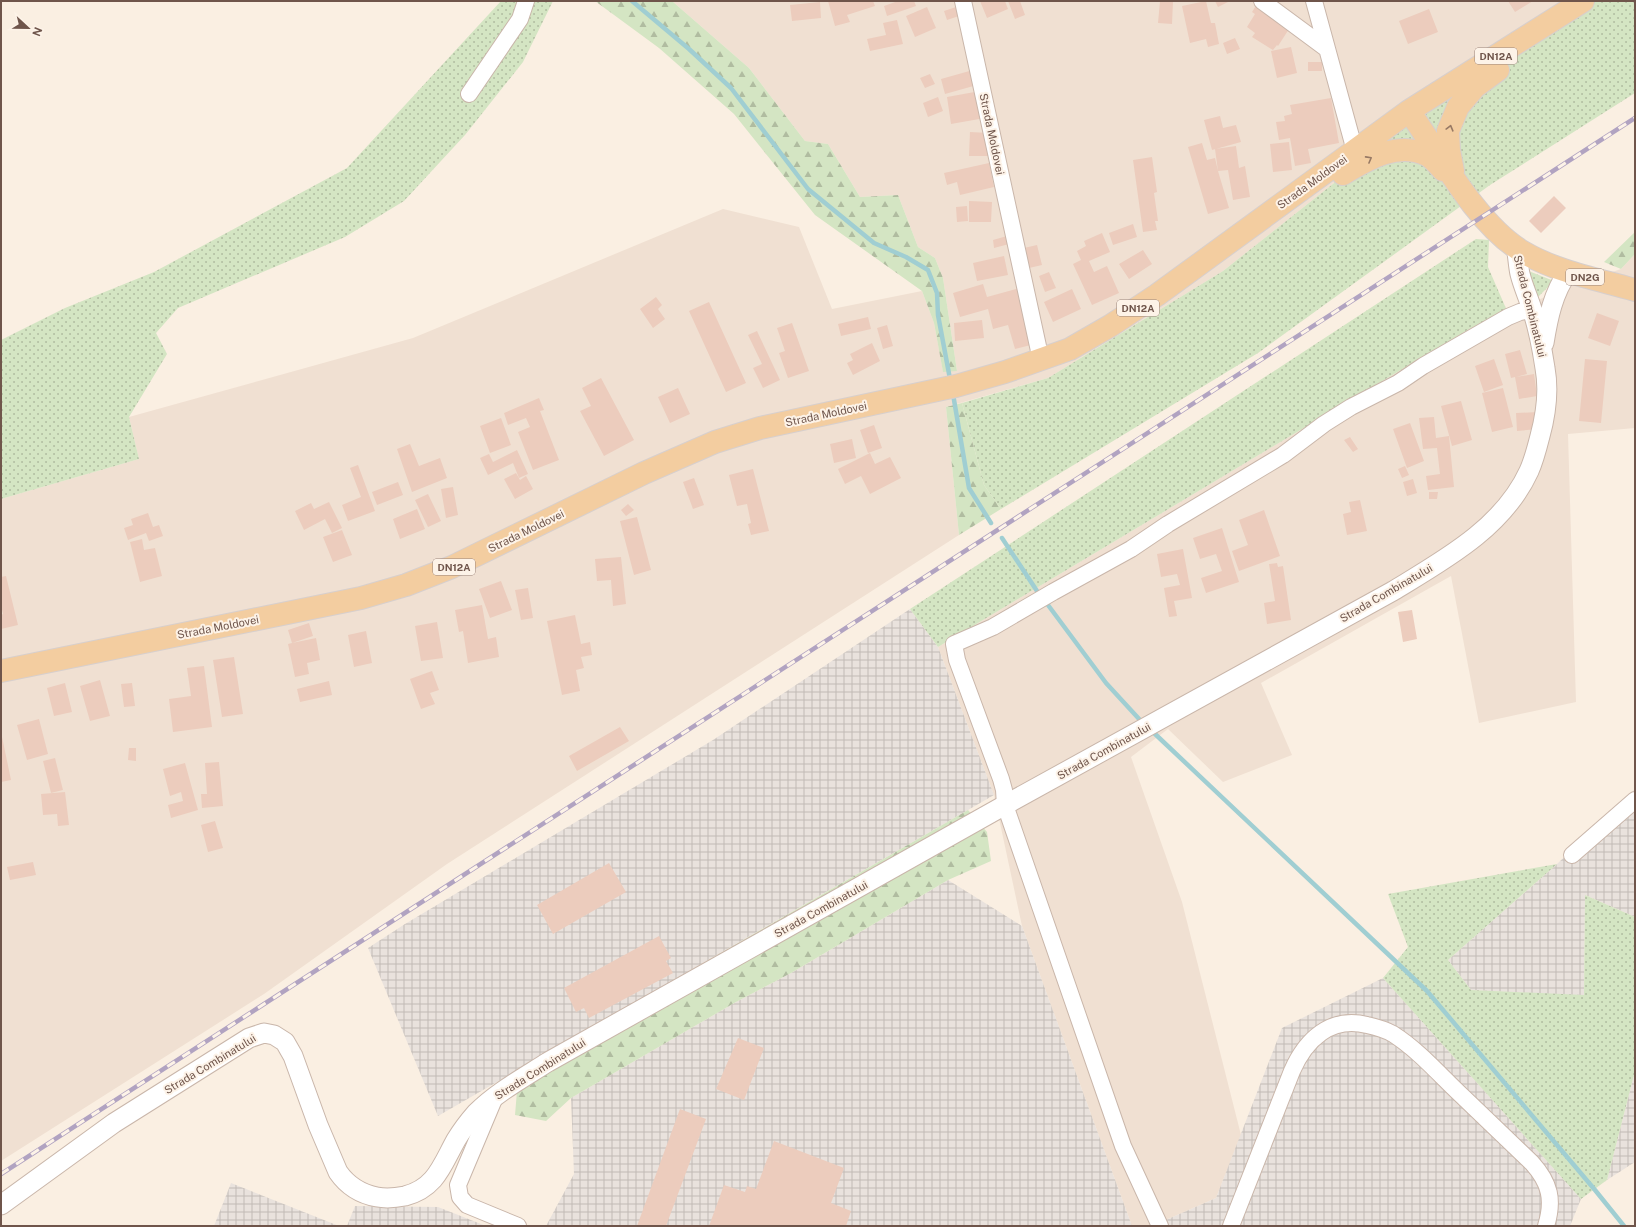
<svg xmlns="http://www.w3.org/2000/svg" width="1636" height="1227" font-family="'Public Sans',sans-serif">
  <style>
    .residential { fill: #f0e0d2 }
    .industrial { fill: url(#industrial-grid) }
    .grass { fill: url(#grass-dots) }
    .forest { fill: url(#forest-firs) }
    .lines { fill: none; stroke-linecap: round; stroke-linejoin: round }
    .stream { stroke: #a0ced2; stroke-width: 4.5 }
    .building { fill: #ecccbd }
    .minor-casing { stroke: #c9b6aa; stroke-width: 18 }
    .tertiary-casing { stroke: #c9b6aa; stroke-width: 21 }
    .primary-casing { stroke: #d7cfcd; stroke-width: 24 }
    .minor { stroke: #fff; stroke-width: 16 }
    .tertiary { stroke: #fff; stroke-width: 19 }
    .primary { stroke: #f3cda0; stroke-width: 22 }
    .rail-casing { stroke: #b1a3c1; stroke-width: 4.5 }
    .rail { stroke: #fdf3e8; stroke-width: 3; stroke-dasharray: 9; stroke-linecap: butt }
    .oneway { stroke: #977964 }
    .labels { text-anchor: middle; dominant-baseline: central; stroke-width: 4; stroke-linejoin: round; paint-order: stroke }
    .shield { fill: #fdf3e8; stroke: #9a847a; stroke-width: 1 }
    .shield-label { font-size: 10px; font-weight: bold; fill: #6f554b }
    .street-label { font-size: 11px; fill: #6f554b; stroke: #fdf3e8 }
  </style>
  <defs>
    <pattern id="industrial-grid" width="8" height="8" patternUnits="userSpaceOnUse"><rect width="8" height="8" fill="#e9e2dd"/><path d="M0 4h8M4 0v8" fill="none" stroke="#c1bab5"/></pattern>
    <pattern id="grass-dots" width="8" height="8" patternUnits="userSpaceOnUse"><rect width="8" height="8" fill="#d4e5c3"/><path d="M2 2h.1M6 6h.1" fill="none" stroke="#b0bca0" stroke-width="1.8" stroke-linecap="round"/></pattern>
    <pattern id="forest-firs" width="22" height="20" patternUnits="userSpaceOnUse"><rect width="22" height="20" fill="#d4e5c3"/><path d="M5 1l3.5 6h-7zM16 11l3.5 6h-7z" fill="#b0bca0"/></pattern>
  </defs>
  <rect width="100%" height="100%" fill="#faefe2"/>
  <path class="residential" d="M672,1H1564L1223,271L1048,378L946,407L959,535L447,864L264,994L1,1161V499L139,459L129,417L413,338L723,209L799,227L832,309L922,291L934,323L943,371H957L943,278L935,258L918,247L898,195L860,197L828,144L805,141L749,68Z
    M1635,254V428L1568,434L1576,702L1479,723L1451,576L1261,683L1292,755L1223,782L1168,729L1131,757L1182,902L1241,1135L1216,1198L1152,1226H1132L1022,926L994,795L938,647L1471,328L1574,285L1621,269Z"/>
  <path class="industrial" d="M910,609L938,647L994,795L438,1116L368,948L405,924L713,740Z
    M1635,789V917L1585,895L1584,996L1471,990L1448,960L1557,864Z
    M948,880L1022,926L1132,1226H546L574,1174L571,1098L736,1002L791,973Z
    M1383,978L1581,1199L1570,1226H1152L1216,1198L1282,1028Z
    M1635,1071V1162L1607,1180Z
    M231,1183L339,1226H214Z
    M355,1206L438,1207L486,1226H347Z"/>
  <path class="grass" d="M501,1H553L523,62L465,135L404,201L345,237L178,308L156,333L167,354L129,417L139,459L1,499V340L65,308L154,272L347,168Z
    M1564,1H1635V93L1490,185L1258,353L1001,509L984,485L962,403L1048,378L1223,271Z
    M1476,239L1489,240L1488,267L1508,313L1471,328L938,647L910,609Z
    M1526,270L1554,281L1538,297Z
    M1557,864L1448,960L1471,990L1584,995L1585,895L1635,917V1071L1607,1180L1581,1199L1383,978L1408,947L1388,894Z"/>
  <path class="forest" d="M595,1H672L749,68L805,141L828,144L860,197L898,195L918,247L935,258L943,278L957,371L943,372L934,323L922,291L815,215L734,114L659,48Z
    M1635,232V254L1621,269L1604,262Z
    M962,403L984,485L1001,509L959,535L946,407Z
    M968,810L987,832L991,861L948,880L791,973L736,1002L571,1098L546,1121L515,1115L517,1091L510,1075Z"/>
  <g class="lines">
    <path class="stream" d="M632,1L689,49L731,88L808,189L874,243L906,257L928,270L937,293L938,315L950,379
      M953,394L969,488L991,523
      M1002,538L1037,591
      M1048,605L1106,683L1140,720
      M1154,733L1427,991L1595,1190L1624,1226"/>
  </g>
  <path class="building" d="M828,1H873L875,6L847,15L850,22L835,26Z
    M898,1H914L916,6L887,16L884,6Z
    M980,1H1005L1008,9L987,18Z
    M1008,1H1020L1025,15L1015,19Z
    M1160,1H1173L1172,24L1158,23Z
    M1206,1L1211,23H1215L1219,44L1208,47L1206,39L1190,43L1182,6Z
    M1215,1H1230L1218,7Z
    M1508,1H1533L1515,12Z
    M820,2L821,18L792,21L790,5Z
    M1257,4L1291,26L1278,46L1277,45L1273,50L1252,37L1255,33L1247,27L1255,14L1252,12Z
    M959,6L962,15L947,20L944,11Z
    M927,7L936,28L915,37L906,16Z
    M1429,9L1438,32L1408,44L1399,21Z
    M897,20L903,44L870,51L867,39L886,35L883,23Z
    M1235,38L1240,49L1227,54L1223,43Z
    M1291,47L1297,73L1277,78L1271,51Z
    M1308,62H1322V71H1308Z
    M973,70L977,85L945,94L941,79Z
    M930,74L935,84L925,88L920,78Z
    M980,91L985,118L951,124L947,97Z
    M938,97L943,111L928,117L923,103Z
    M1331,98L1339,143L1308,149L1311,163L1295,166L1290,138L1279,140L1276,122L1285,121L1284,116L1292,114L1290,105Z
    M1220,116L1223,128L1236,125L1241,142L1212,150L1204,120Z
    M970,132L989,133L988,156H969Z
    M1289,142L1292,170L1273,172L1270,144Z
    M1202,143L1207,160L1215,158L1218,171L1215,149L1236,146L1239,168L1245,166L1250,197L1233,200L1228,170L1218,171L1229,208L1208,214L1188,147Z
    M1152,157L1157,192L1154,193L1158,221H1155L1157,230L1143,232L1133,160Z
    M989,163L994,187L960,195L957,182L947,185L944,173Z
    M1554,196L1566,208L1541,233L1529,221Z
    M969,201L992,202L991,222H969Z
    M967,206L968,221L957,222L956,207Z
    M1133,224L1137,237L1113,245L1109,233Z
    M1102,233L1110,252L1089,261L1094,272L1107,266L1119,293L1092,305L1073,264L1081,260L1077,251L1086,246L1084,241Z
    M1007,236L1009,244L994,248L993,240Z
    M1037,245L1042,265L1029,268L1024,248Z
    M1143,250L1152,264L1129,279L1119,264Z
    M1004,256L1008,275L977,281L973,263Z
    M1049,272L1056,288L1045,292L1039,276Z
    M983,284L987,297L1020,288L1035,344L1015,349L1008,325L993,329L988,309L960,317L953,293Z
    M1072,289L1081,309L1053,322L1044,302Z
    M656,297L662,305L658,309L665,319L653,328L640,309Z
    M709,302L746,383L726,392L689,311Z
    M1597,313L1619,321L1610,346L1588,338Z
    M868,317L871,329L841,336L838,324Z
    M982,320L984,338L955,341L954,323Z
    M792,323L809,371L788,378L779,353L785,351L777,328Z
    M887,325L893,346L883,349L877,328Z
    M757,331L780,380L763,388L753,368L762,364L748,335Z
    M872,343L880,361L853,375L847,363L853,360L850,354Z
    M1520,350L1527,374L1516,377L1534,374L1537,396L1519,399L1515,377L1511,378L1505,354Z
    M1494,359L1503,385L1484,392L1475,366Z
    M1585,359L1607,361L1601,423L1579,421Z
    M601,378L634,440L604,456L580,411L591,406L582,388Z
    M678,388L690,414L670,423L658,397Z
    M1503,388L1513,427L1492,432L1482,393Z
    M539,398L544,410L540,411L559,460L533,470L518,432L530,427L526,418L508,425L504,413Z
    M1461,401L1472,440L1452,446L1441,406Z
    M1538,412L1539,429L1517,431L1516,413Z
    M1434,417L1436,438L1449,436L1454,487L1428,490L1426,476L1440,474L1437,448L1423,449L1419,418Z
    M501,418L511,445L490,453L480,426Z
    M1410,423L1424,461L1407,468L1393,429Z
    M874,425L882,448L868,453L860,430Z
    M1350,437L1358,449L1353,452L1344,440Z
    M852,439L856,458L834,463L830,444Z
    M410,444L419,466L440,458L447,478L412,492L397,449Z
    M517,450L528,474L519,478L513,463L488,475L480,458L489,454L493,462Z
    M870,453L875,464L890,457L901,478L870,494L861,476L845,484L838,469Z
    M358,465L375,511L348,521L342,505L361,497L350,468Z
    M1405,466L1409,475L1402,478L1398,469Z
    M753,469L769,531L751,535L748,524L751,523L747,504L737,506L729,475Z
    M516,473L520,480L526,476L533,489L515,499L504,479Z
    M694,478L704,505L693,509L683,482Z
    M1413,479L1417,493L1407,496L1403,482Z
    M398,482L403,495L377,505L372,492Z
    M453,487L458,515L446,518L441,489Z
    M1429,492H1438L1437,499H1429Z
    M428,494L441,521L428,527L415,500Z
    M1360,500L1367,531L1347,535L1343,514L1351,512L1349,502Z
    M329,502L342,528L332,533L325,519L304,530L295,511L311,503L314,509Z
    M628,504L634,510L626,516L621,510Z
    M417,509L425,529L400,539L393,519Z
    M1264,510L1280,556L1239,571L1232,551L1248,545L1239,520Z
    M148,513L153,527L159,525L163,536L149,541L146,533L128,540L124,528L133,525L131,519Z
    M637,517L651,570L634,575L620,521Z
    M1222,528L1239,582L1206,593L1201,578L1222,571L1216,554L1200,559L1193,538Z
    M342,530L352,555L333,562L323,537Z
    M142,539L144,550L155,548L162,576L140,582L130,542Z
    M1183,549L1192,598L1174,601L1177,616L1169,617L1164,588L1180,585L1177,574L1161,577L1157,554Z
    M621,557L626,604L613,606L611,580L597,581L595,559Z
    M1277,563L1278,567L1283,566L1291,620L1267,624L1264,603L1275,601L1269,564Z
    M6,576L18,625L1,629V615L3,614L1,606V577Z
    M501,581L512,610L490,618L479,589Z
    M528,588L533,618L521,620L515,590Z
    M482,605L488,639L496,637L499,657L468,663L463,631L459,632L455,610Z
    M1412,610L1417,639L1403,642L1398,612Z
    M575,615L581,644L590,642L592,655L581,657L584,668L576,670L580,691L562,695L547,621Z
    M437,622L443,658L421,661L415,626Z
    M309,623L313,636L292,643L316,638L320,660L307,663L309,674L295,677L288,644L292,643L288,630Z
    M366,631L372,663L354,667L348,635Z
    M234,657L243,714L222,717L213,660Z
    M204,666L212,727L173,732L169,699L191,696L187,668Z
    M432,671L439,690L430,693L435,704L421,709L410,679Z
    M100,680L110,716L90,721L80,686Z
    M329,681L332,695L300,702L297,689Z
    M65,683L72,712L54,716L47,688Z
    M132,683L135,706L124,707L121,684Z
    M39,719L48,754L27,760L17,725Z
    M620,727L629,741L577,771L569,756Z
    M1,732L11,780L1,782Z
    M129,748H136V761L128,760Z
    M55,758L63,790L51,793L43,761Z
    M219,762L223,806L202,808L201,794H207L205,763Z
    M185,763L198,810L171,818L168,805L183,801L181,792L170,796L163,769Z
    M65,792L69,825L58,826L57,814L43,815L41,794Z
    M215,821L223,848L208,852L201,825Z
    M33,862L36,875L10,880L7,867Z
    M609,863L626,892L553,934L537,905Z
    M659,936L671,958L666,961L673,973L589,1018L584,1008L576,1012L564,988Z
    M738,1038L764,1048L744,1100L716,1089Z
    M680,1109L706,1119L666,1226H637Z
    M774,1141L844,1168L831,1203L851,1211L846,1226H709L724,1185L745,1192L747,1186L756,1189Z"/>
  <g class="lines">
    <g class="minor-casing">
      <path id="minor" d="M963,1L1041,360
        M1262,1L1327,49
        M1314,1L1355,151
        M469,94L520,19L526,1
        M1572,855L1635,800
        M495,1097L458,1185L460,1197L467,1205L518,1226
        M1160,1226L1123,1146L1005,805L1004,790L1001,779L957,660L954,644L993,627L1053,592L1131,549L1168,524L1283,455L1324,424L1351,407L1398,383L1423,366L1508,317L1520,312L1532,310
        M1231,1226L1292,1071C1306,1039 1331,1016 1367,1025C1376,1027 1386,1030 1393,1034C1418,1050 1438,1073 1459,1093C1483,1116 1508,1140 1532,1163C1550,1183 1554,1200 1546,1226"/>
    </g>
    <g class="tertiary-casing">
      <path id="tertiary" d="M1544,343C1548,318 1553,293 1568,272
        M1,1205L114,1123L249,1038L264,1033L274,1035L285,1042L293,1056L318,1125L338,1172C347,1185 361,1194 377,1197C387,1199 395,1198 405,1196C436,1188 442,1165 456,1140C462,1130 469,1121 476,1113C497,1092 523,1078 548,1062L1005,805L1393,591C1444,560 1503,528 1529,471C1534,460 1537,448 1540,436C1546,414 1549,390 1545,368C1542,348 1538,328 1532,309C1528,297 1523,286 1520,274C1518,265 1518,256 1516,247"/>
    </g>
    <g class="primary-casing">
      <path id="primary" d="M1409,111C1440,155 1477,225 1523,252C1557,272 1597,279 1635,290
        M1453,171L1449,150L1448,131L1458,107L1475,87L1498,70
        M1343,174C1368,159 1398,141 1427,155C1433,158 1438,165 1443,170
        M1,671L361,598L406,585L452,567L644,473L715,442L760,428L956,386L1005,372L1070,349L1110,326L1157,295L1409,111L1583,1"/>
    </g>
    <use href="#minor" class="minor"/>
    <use href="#tertiary" class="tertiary"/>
    <use href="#primary" class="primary"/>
    <g class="rail-casing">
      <path id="rail" d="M1,1174L1635,118"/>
    </g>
    <use href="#rail" class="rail"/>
  </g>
  <defs><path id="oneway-chevron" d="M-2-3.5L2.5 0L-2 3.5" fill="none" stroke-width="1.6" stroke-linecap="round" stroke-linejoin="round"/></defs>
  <g class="oneway">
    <use href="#oneway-chevron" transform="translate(1450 128) rotate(-75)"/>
    <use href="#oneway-chevron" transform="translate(1369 159) rotate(-29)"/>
  </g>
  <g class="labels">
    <g class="shield">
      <rect x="1475" y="48" width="42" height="16" rx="3"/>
      <rect x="1566" y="269" width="38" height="16" rx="3"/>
      <rect x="1117" y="300" width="42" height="16" rx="3"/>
      <rect x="433" y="559" width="42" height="16" rx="3"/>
    </g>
    <g class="shield-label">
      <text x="1496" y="56">DN12A</text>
      <text x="1585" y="277">DN2G</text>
      <text x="1138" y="308">DN12A</text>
      <text x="454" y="567">DN12A</text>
    </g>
    <g class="street-label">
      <text transform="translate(992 134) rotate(78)">Strada Moldovei</text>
      <text transform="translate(1312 182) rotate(-36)">Strada Moldovei</text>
      <text transform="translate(1530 306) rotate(76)">Strada Combinatului</text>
      <text transform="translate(826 414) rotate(-12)">Strada Moldovei</text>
      <text transform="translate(526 531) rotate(-26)">Strada Moldovei</text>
      <text transform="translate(1386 593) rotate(-30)">Strada Combinatului</text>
      <text transform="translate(218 627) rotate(-11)">Strada Moldovei</text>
      <text transform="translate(1104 751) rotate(-29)">Strada Combinatului</text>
      <text transform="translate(821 909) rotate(-29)">Strada Combinatului</text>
      <text transform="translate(210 1064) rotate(-31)">Strada Combinatului</text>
      <text transform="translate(540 1069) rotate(-32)">Strada Combinatului</text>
    </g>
  </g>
  <rect width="1636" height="1227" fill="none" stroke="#6f554b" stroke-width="4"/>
  <g transform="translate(28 28) rotate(112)" stroke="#fdf3e8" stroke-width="3" paint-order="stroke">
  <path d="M0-3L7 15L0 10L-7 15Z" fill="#6f554b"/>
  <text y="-6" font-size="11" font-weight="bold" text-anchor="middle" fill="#6f554b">N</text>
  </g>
</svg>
